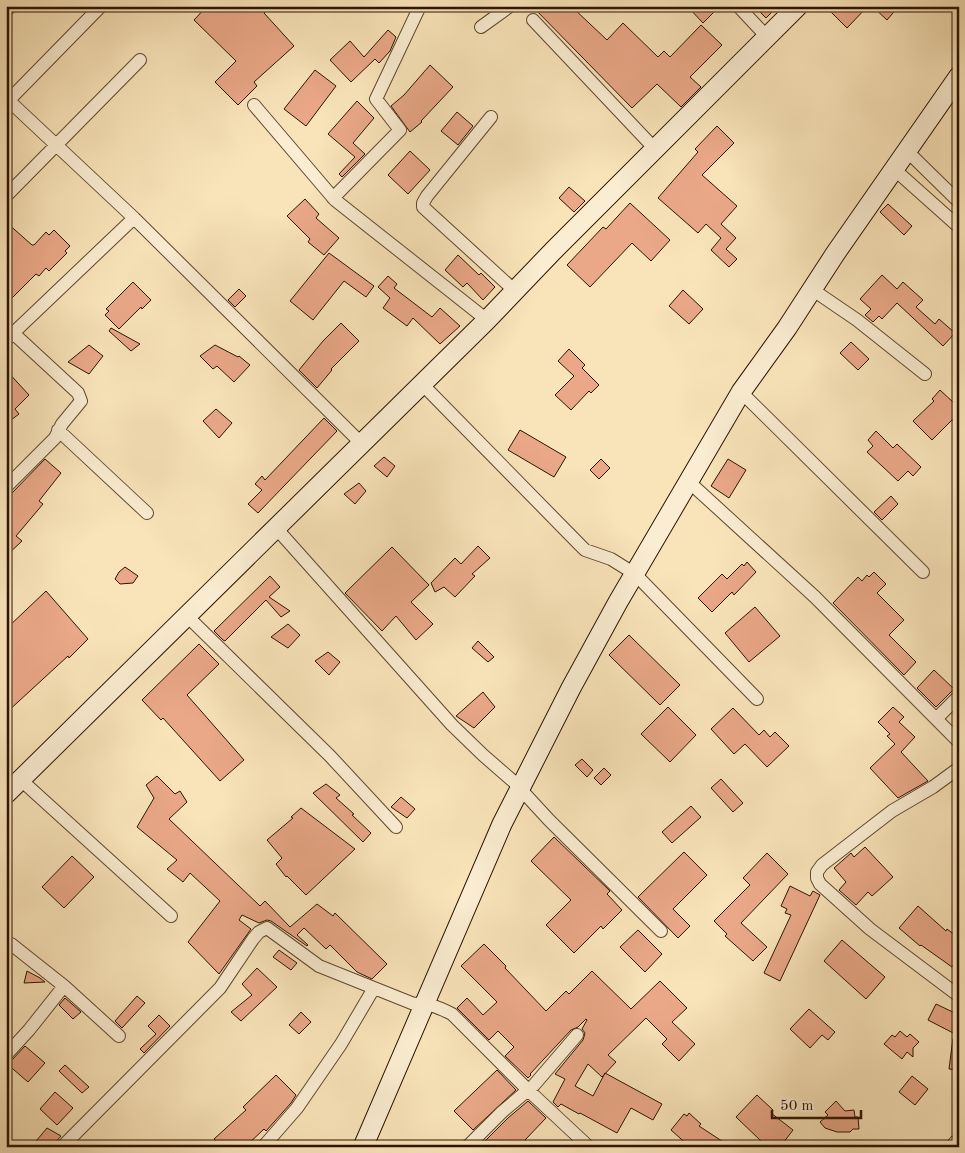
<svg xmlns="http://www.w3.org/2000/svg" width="965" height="1153" font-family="'Old Standard TT',serif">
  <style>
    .building { fill: #eaa888; stroke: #2c1300 }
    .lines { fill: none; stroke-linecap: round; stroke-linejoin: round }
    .street-casing { stroke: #5f472e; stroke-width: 14 }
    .secondary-casing { stroke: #2c1300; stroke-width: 21 }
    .street { stroke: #fbedd2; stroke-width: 12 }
    .secondary { stroke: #fbedd2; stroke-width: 19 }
  </style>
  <rect width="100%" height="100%" fill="#f9e4b9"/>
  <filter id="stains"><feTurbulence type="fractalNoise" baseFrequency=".004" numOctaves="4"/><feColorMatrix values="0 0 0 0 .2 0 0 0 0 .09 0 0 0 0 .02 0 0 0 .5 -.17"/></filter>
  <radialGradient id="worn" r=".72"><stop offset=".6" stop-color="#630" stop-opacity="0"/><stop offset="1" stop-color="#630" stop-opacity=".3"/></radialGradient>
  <path class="building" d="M207,6H271L264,13L294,46L254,82L257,86L238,105L215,82L236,61L194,20Z
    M532,6H571L607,40L623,23L658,57L664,51L670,57L701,25L722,45L690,77L701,87L681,107L657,84L632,108Z
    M687,6H720L703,23Z
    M754,6H778L766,18Z
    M825,6H868L847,28Z
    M872,6H899L887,20Z
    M388,30L396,37L390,51L379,63L375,59L351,82L330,60L350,41L364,57Z
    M430,65L453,87L421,121L422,122L410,132L391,106L404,95Z
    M315,70L336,86L306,126L284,109Z
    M357,101L374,118L353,143L365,154L342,177L339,174L355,157L328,134Z
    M457,112L473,126L458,145L441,131Z
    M717,126L734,143L702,175L737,206L721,224L736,238L726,249L737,259L729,267L711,250L721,238L706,224L698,233L658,198L698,152L695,149Z
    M410,151L430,170L408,194L388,175Z
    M569,187L585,201L574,212L559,198Z
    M305,199L319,214L316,218L339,238L324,255L308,242L310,239L287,216Z
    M630,203L670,240L651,261L632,243L590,287L567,265L603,227L606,229Z
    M888,204L912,226L904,235L880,212Z
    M6,222L32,245H34L46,232L49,235L54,230L70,246L65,251L67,253L49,271L46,268L39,276L36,274L6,304Z
    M329,253L374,286L366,297L344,281L313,320L290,301Z
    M458,255L479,275L481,273L495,287L483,300L467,283L463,287L445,270Z
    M882,275L897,289L903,282L923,300L916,307L935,324L939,319L955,333L943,346L897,303L882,319L879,316L873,322L865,315L871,309L860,299Z
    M388,276L397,284L394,288L432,317L440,308L460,326L440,344L413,318L407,326L383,308L390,298L378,287Z
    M133,282L151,300L142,309L141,307L119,329L105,315L109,311L106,309Z
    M239,289L246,296L235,307L228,300Z
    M683,290L703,309L689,324L669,306Z
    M341,323L359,341L331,369L332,370L317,388L299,370L323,341Z
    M111,328L140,344L131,351L109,331Z
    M851,342L869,359L858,370L840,353Z
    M89,345L103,356L89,374L68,362Z
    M215,345L238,357L239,356L250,365L234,382L217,366L213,369L200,356Z
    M569,349L585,365L582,368L599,385L591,393L589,391L571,410L555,395L574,376L558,361Z
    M6,370L29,395L15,409L19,414L11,420L8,416L6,418Z
    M940,390L955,404L954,406L959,410V426L952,420L932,440L913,421L934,401L932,399Z
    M216,409L232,423L219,438L203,421Z
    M324,418L337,431L258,513L248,504L262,490L255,484L262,476L265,480Z
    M520,430L566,457L554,477L508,450Z
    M876,431L893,448L897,444L921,467L913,476L908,471L898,481L867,452L873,446L868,440Z
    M384,457L395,466L387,477L374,466Z
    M45,459L61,473L39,501L43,504L16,536L22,541L6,556V495L12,493Z
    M601,459L610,468L599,479L590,470Z
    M728,459L746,470L729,498L711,486Z
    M359,483L366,491L355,504L344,494Z
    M891,496L898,504L882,520L874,512Z
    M478,546L490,558L472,574L475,576L455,597L444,587L435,592L431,583L455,558L461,564Z
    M392,547L429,585L411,602L433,624L416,640L396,616L382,631L345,593Z
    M747,562L756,572L734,595L732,592L712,612L698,598L722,574L727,579L742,564L744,566Z
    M125,567L138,576L133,583L120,584L115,579L119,572Z
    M874,572L886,584L877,593L904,620L889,635L916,662L904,675L833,603L858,577L862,581L867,575L869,577Z
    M270,576L280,587L269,597L290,611L281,617L266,600L225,641L223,640L214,631Z
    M46,591L88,639L69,658L68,656L6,713V629Z
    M755,607L780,636L749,662L725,633Z
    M288,624L300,635L288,648L271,637Z
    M629,635L680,685L660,705L609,655Z
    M478,641L494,657L488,662L472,648Z
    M199,644L219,664L187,695L244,760L220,781L163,718L161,720L142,700Z
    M328,652L340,662L329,675L315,661Z
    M934,670L954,689L936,707L917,688Z
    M483,692L495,707L474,728L456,716Z
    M668,707L696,735L670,762L641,734Z
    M893,707L904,717L899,722L915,737L901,752L928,781L898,798L870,768L895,744L887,736L890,734L878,722Z
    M733,708L759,735L764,730L770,737L775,732L789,746L767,767L745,744L734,754L711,729Z
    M582,759L593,770L587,777L575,765Z
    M604,768L611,775L601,785L594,778Z
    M157,776L175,794L180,791L187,802L169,819L260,906L265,901L290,927L317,904L333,916L335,913L387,964L372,979L357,972L330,945L326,949L304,928L297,935L308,945L307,946L271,921L267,920L259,923L242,915L239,920L251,929L219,974L188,942L220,901L190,873L183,882L167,869L177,860L137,827L154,798L146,785Z
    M721,779L743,803L733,812L711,788Z
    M326,784L340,795L336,798L354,814L352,815L371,833L363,842L313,793Z
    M401,797L415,809L407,818L391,807Z
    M691,806L701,817L672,843L662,832Z
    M301,808L355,849L306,895L287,876L286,877L276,864L282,858L267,840L293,818L291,817Z
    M554,837L610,891L607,894L622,910L603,929L601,926L574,953L546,925L571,900L531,861Z
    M865,847L893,877L872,896L868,892L856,905L839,890L846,882L834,868L851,853L854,857Z
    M684,852L707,875L673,909L690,926L678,938L638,897Z
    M767,853L788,874L741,923L767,947L753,961L725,936L727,934L714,921L750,885L743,878Z
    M72,856L94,877L64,908L42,887Z
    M790,886L810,896L813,891L820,895L780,981L764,973L791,915L785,913L787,909L781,906Z
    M918,906L946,931L947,929L959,938V957L952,967L921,945L920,946L899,928Z
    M638,930L662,954L645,972L620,947Z
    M842,940L885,977L866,999L824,961Z
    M484,944L506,966L505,968L546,1011L566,991L569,994L592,971L631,1009L660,981L687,1008L672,1022L695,1044L679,1061L662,1044L667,1039L646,1018L608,1055L616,1062L602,1077L588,1064L575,1086L593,1096L605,1073L662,1104L653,1120L631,1108L617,1133L580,1113L579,1114L561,1104L558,1107L553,1102L565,1079L555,1074L583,1040L585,1033L582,1029L587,1020L586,1019L578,1027L571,1030L530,1074L531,1075L528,1078L505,1056L514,1047L498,1031L489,1040L457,1008L467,998L483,1015L497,1002L461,966Z
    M279,950L297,963L291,970L273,957Z
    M257,968L277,987L241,1021L231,1012L252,995L242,984Z
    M27,971L40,978L45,982L24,983Z
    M137,996L145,1003L122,1028L115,1021Z
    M65,998L81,1012L73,1019L59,1005Z
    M936,1004L959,1015V1036L928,1020Z
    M809,1009L835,1032L828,1040L822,1035L810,1048L790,1029Z
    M301,1012L311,1022L299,1034L289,1025Z
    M159,1015L170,1026L144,1053L140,1049L156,1034L148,1026Z
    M900,1031L907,1037L910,1034L919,1042L913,1048V1057L907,1052L902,1059L884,1044L892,1035L895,1037Z
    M953,1038H959V1070L949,1069Z
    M25,1046L45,1063L28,1082L6,1063L12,1060Z
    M65,1065L89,1087L82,1093L59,1071Z
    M497,1070L516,1090L473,1130L454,1111Z
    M276,1075L296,1095L291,1103L266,1131L264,1129L245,1147H221L214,1139L246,1110L243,1107Z
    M912,1076L928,1089L915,1105L899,1092Z
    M55,1092L73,1108L57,1125L40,1109Z
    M757,1095L773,1110L771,1113L793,1130L780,1147H757L761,1141L736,1117Z
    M528,1101L546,1118L525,1140L532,1147H489L484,1142L508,1118Z
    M836,1101L845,1111L854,1110L855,1117H858L859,1129H853L850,1132H837L825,1128L820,1122L828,1115L825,1112Z
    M689,1113L701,1124L699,1126L731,1147H690L671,1130L684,1114L687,1116Z
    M47,1128L61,1136L51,1147H31Z"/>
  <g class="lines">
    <g class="street-casing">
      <path id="street" d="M738,6L767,37
        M6,11L11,6
        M533,20L655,149
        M481,27L510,6
        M6,98L134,218L361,443
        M9,100L101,6
        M254,105L335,200L487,320
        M491,117L427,196L423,203V207L514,290
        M907,151L959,202
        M894,169L959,227
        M6,196L140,60
        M333,198L400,130L376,99L420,6
        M813,290L857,320L925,374
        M6,340L134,218
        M422,384L579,544L585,550L611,559L635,574L757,699
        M741,392L923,572
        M58,430L147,513
        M688,481L815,597L959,742
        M6,487L55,438L62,424L81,401L78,393L13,333
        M276,528L452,725L483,755L514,782L549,820L661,931
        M187,616L330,756L396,827
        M936,719L959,696
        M959,768L933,787L892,811L822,865L817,872V878L820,884L870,929L959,996
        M21,780L171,916
        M6,950L11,944L64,986
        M6,1055L29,1030L64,986L119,1036
        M62,1147L220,988L253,939L259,932L267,928L319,966L414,1004C427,1002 440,1008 452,1014L528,1090L589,1147
        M263,1147L297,1108L341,1044L374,988
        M467,1147L502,1112L534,1085L577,1035
        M952,1147L955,1142"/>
    </g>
    <g class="secondary-casing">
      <path id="secondary" d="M6,794L487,320L553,251L798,6
        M363,1147L502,824L571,688L618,602L741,392L787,328L835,254L959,76"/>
    </g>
    <use href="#street" class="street"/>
    <use href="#secondary" class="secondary"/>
  </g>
  <rect width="965" height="1153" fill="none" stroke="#f9e4b9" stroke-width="25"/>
  <rect x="8" y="8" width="950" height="1138" fill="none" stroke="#2c1300" stroke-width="2.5"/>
  <rect x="12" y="12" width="940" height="1128" fill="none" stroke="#2c1300"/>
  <path d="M772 1110v8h89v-8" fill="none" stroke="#2c1300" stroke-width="2.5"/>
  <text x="780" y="1110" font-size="15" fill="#2c1300" stroke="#fbedd2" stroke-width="4" paint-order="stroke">50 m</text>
  <rect width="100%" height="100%" filter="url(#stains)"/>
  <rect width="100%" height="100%" fill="url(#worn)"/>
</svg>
